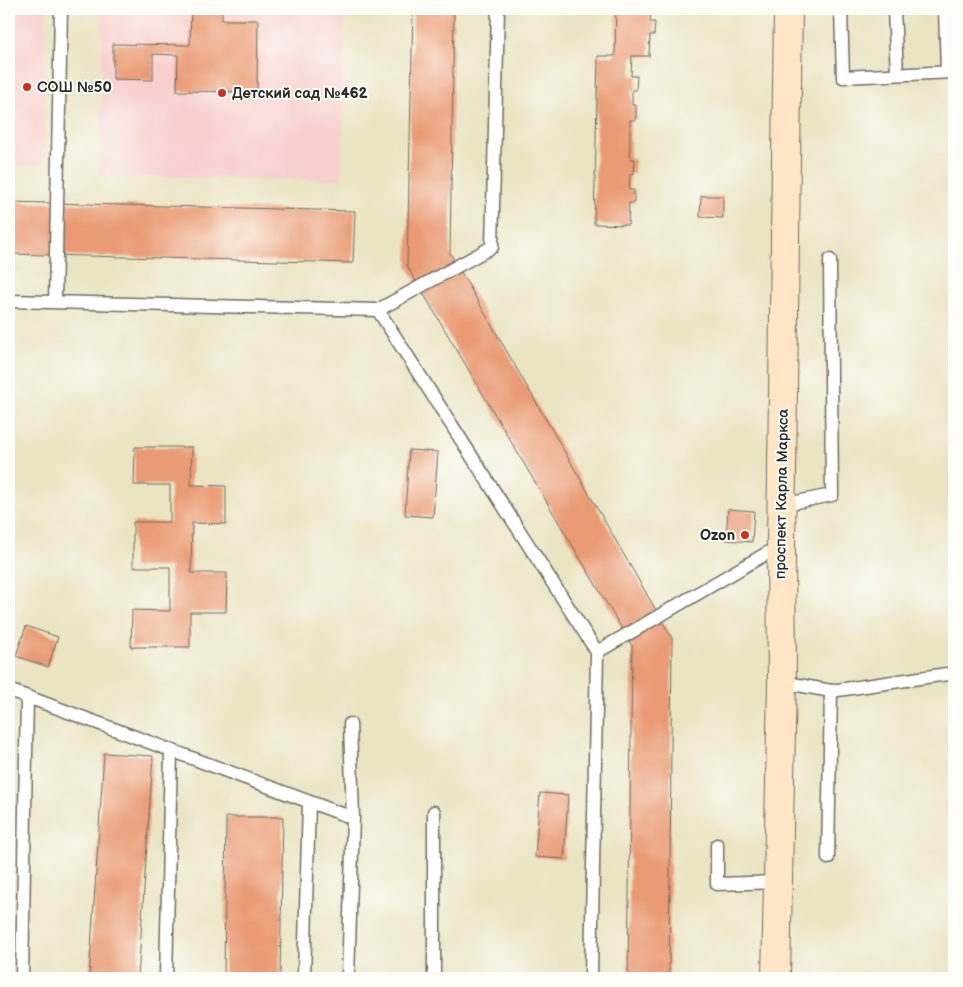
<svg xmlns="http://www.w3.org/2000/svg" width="963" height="987" font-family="'Balsamiq Sans',sans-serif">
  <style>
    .built { fill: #f7d0ce }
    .building { fill: #ea9b75 }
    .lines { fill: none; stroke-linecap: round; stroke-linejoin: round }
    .lane-casing { stroke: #6e6c60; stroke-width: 15 }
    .secondary-casing { stroke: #6e6c60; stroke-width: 30 }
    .lane { stroke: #fff; stroke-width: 12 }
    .secondary { stroke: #fee5c5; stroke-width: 28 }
    .poi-dot { fill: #c8321e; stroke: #fdfcf7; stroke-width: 2 }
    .labels { text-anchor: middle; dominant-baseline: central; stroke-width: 4; stroke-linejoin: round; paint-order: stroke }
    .poi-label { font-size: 15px; font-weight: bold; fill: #2b2b2b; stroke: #fdfcf7; text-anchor: start }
    .street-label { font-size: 15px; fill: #2b2b2b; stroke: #fdfcf7 }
  </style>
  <rect width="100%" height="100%" fill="#fdfcf7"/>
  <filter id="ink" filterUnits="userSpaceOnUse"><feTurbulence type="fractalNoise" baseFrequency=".02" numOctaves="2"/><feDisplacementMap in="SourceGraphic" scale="10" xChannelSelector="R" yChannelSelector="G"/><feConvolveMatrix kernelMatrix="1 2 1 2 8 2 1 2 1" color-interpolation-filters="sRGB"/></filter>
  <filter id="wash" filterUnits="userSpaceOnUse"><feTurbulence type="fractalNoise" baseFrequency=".0096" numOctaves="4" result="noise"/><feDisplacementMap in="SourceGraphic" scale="20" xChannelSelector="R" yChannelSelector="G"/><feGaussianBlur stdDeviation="1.12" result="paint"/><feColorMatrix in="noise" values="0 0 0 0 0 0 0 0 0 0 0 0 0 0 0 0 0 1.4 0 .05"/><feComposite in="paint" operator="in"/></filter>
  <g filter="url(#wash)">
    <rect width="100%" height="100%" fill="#eae4c3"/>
    <path class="built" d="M9,9H46L43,165H9Z
      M102,9H345L342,180L100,176Z"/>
    <g id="blocks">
      <path class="building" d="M191,9H222V20H258L257,92L177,91L178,55L153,54V80L113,79V44L190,45Z
        M413,9H454L450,253L672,638L669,978H628L632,646L407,266Z
        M616,9H651L650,22H655L654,35H650L649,56H632L631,76H637L636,90H632V105H636V120H630V159H635L634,174H630L629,190H634V203H629L628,225L594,224L598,56H615Z
        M701,196H723V218L700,217Z
        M9,202L355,211L353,263L9,254Z
        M135,447H192L191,485L226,486V524L192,523L191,573H227L226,612H190V647H131L132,610L170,611V567H133V522H170V485H134Z
        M409,450L438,452L433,517L405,515Z
        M728,509L754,511L752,542L726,540Z
        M26,626L58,637L48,667L16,656Z
        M104,753L153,756L138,978H89Z
        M540,793L568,795L564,859L535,857Z
        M226,817H283L280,978H224Z"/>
    </g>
  </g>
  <g filter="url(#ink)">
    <use href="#blocks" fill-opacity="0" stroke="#6e6c60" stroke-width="1"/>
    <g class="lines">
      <g class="lane-casing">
        <path id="lane" d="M841,9L843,77L954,72
          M894,9L897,74
          M945,9L947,72
          M9,301L378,310L492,247L498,9
          M55,302L61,9
          M378,310L597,652L591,978
          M781,505L832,495L830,260
          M597,652L781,545
          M782,682L831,691L828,858
          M9,690L353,818
          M831,691L954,673
          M434,812V978
          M717,845V884L778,882
          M22,978L27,697
          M166,978L171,751
          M304,978L309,802
          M348,978L353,818L350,724"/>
      </g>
      <g class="secondary-casing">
        <path id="secondary" d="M776,978L782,682L781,545L788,9"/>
      </g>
      <use href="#lane" class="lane"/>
      <use href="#secondary" class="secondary"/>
    </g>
  </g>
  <g class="poi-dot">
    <circle cx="27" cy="87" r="5"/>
    <circle cx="222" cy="93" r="5"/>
    <circle cx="745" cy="535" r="5"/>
  </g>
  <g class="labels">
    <g class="poi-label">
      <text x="37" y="87">СОШ №50</text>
      <text x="232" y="93">Детский сад №462</text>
      <text x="735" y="535" text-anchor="end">Ozon</text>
    </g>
    <g class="street-label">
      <text transform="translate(782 494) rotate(-89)">проспект Карла Маркса</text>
    </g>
  </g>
  <rect width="963" height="987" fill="none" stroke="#fdfcf7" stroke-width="30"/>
</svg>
